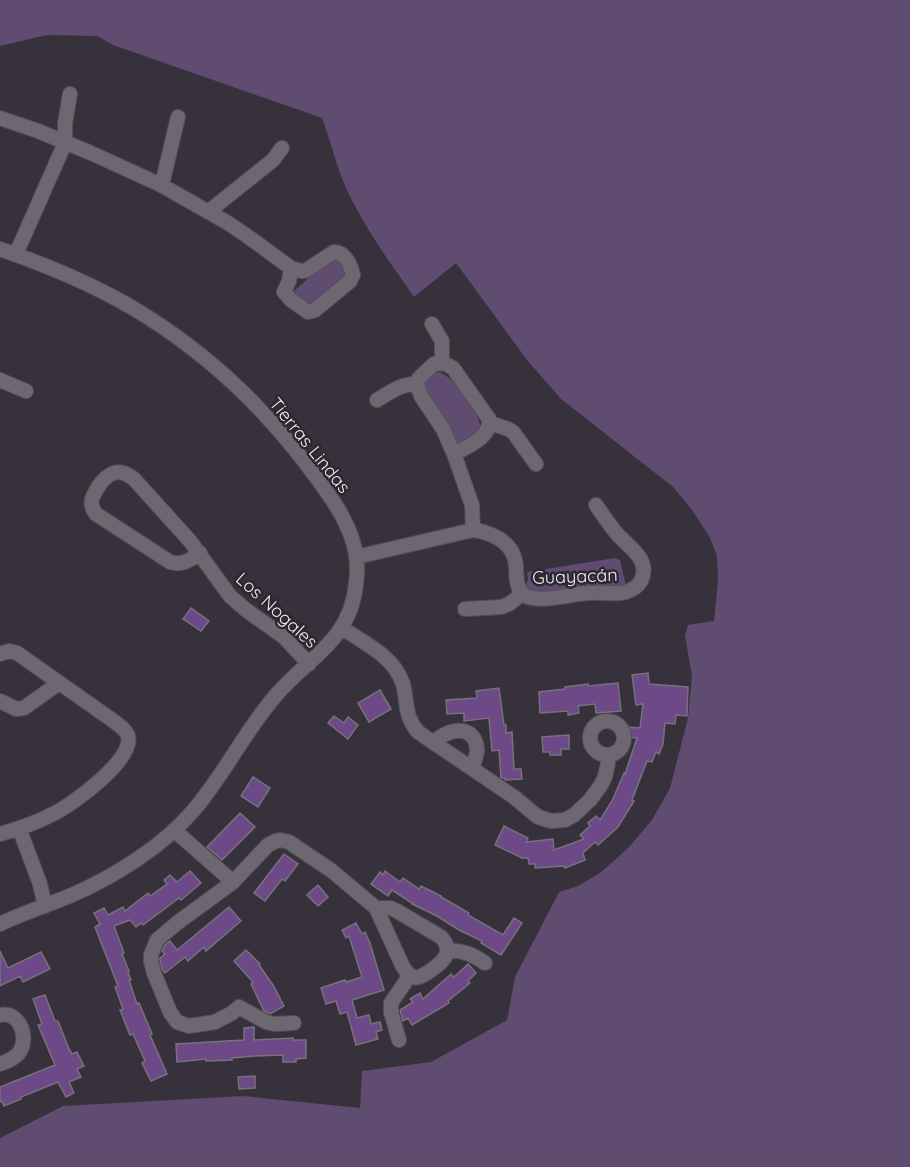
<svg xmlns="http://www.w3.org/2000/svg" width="910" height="1167" font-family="Quicksand,sans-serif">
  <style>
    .green { fill: #604b71 }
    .building { fill: #6d4a87; stroke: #77717c; stroke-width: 1.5 }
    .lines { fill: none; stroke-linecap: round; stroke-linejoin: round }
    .minor-casing { stroke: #555058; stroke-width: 16 }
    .minor { stroke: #6d6772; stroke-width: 14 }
    .labels { text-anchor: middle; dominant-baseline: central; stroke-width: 5; stroke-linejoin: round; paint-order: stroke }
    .street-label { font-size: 18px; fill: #f0edf3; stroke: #2c2731 }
  </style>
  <rect width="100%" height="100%" fill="#36313b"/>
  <path class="green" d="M0,0H910V1167H0V1138L63,1106L243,1096L360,1108L362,1071L431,1062L507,1020L515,977L559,892L578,886L600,873L628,848L652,820L670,788L688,718L692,676L685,636L688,625L714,621L718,580L717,556L709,536L692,510L673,487L561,399L527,360L456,263L414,297C388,260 361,223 343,181C335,161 330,139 322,118L113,45L97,36L47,35L0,46Z
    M332,257L342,263L348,275L311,308L301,303L294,291Z
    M440,372L454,381L474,405L482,431L461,445L457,444L435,403L424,390L422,385L431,373Z
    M615,558L620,560L626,586L534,593L525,588L528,579L527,572Z"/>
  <path class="building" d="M191,608L209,621L201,631L183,619Z
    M648,673L649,684L688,687L687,716L676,715L675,724L665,723L663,744L659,754L656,752L652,762L647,761L632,800L634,801L618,827L598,845L595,842L583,853L585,860L565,868L564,866L535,868V864H529L528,858H522L495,845L504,826L528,838L526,842L553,839L554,850L584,839L580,835L590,826L588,823L596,816L600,820L612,801L624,773L625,774L637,738L626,737L627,727L640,728L643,704L636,705L632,675Z
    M618,683L621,711L596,713L595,704L578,706L579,713L568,715V711L540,713L539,692L565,689V687L588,684V686Z
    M499,688L504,725H506V733L512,732L514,769H521L522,779L505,780V778H501L499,750L492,751L489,718L464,721V713L447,714L446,700L477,698L476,691Z
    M380,690L391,709L369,722L358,703Z
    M334,716L344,723L348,717L358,725L348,739L328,723Z
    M569,735V749H561V755H550V752H543L542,737Z
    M253,777L270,788L258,807L241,796Z
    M240,813L255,827L222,860L207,847Z
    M284,854L298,864L285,881L282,879L265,901L254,893Z
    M190,871L201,883L181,900L179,898L143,925L141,923L136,927L130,920L114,926L124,953L122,954L129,971L128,972L131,980H129L137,1004L139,1003L152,1034L150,1035L167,1074L151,1081L142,1063L145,1061L133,1034L130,1035L120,1010L123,1009L115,987L118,986L95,927L100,924L94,913L104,908L108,915L123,907L125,911L148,893L150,896L167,884L164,880L170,875L177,882Z
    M385,871L400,882L403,878L419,889L421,886L441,896V897L469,913L468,915L503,935L514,918L522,923L501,955L481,943L482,941L459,930L437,916L412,904V903L392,890L388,896L371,884L380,872L383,875Z
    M318,885L328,897L318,906L307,895Z
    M229,907L241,921L206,951L204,947L188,961L185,957L165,973L162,969L160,960V958L165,954L162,951L165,945L170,941L177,950Z
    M356,923L362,934L365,932L370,943L384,990L352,1000L357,1018L369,1015L371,1024L380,1022L382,1030L376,1032L378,1039L356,1045L347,1012L340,1014L336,1001L326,1004L321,988L345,980L346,982L362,977L349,936L346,938L342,930Z
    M246,950L260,964L259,965L273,985L284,1006L270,1014L264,1011L251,984L253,982L234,961Z
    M0,951L8,968L41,952L50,969L23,982L20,976L0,986Z
    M468,964L476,973L468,981L470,983L448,1001L449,1003L412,1025L408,1018L403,1021L400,1010L413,1002L410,999L420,993L423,999L451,974L454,977Z
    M45,995L55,1021H58L69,1049L72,1054L77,1052L84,1066L77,1069L81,1077L69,1082L74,1093L66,1097L58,1082L21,1097V1099L4,1106L2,1101L0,1102V1087L55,1065L38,1025L42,1024L33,999Z
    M254,1027V1040L293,1038V1040H306V1058L296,1059V1062H283V1055L255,1056L232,1058V1060L206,1061V1059L177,1062L176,1044L244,1040V1028Z
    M255,1076V1088L239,1089L238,1077Z"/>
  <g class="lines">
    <g class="minor-casing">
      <path id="minor" d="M0,118L38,131L91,153L161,185L228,223L250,238L291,268L301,271H305L334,252C345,252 351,265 353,275L350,281L315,310L308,312L291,300L284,292L289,281L291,268
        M161,185L164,176L178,117
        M208,212L273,160L282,148
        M0,249C52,267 103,288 149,318C215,360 273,417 319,481C332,499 345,517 352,539C357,553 358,569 356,584C350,641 310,656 277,694C245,730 225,774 193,811C162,847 115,876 72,895C48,905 23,913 0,924
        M16,254L65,143V123L70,94
        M432,324L442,341V363
        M0,380L26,391
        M377,400C389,393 402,383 417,384
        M490,423L508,429L513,432L536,464
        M454,454C468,446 491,438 489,419L453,368L444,363L434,364L419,378L417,384L421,396L443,429L454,454L472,505L473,530
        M200,553C190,560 182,566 170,562L96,514C88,504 92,497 98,487C108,472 119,467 134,479L190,541L230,596L246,610L284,637L309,664
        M356,557L473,530C490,532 511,541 515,560C518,573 513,586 525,596C543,603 570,594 589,593C601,592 615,595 626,592C632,590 638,586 641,581C651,560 630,548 618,535C610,526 603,515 596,505
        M465,609L501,607L509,604L522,594
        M342,628C364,643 394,656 403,684C408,703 404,716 418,732L514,797L538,817L551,821L565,820L574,815L590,800L601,785L605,777L608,763V755
        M0,654L9,651L17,653L115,722C120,726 126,730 128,736C135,759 72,805 53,814C36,823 18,829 0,834
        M0,701L16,709L24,708L59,683
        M590 738a17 17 0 1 1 34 0a17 17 0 1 1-34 0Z
        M434,743C446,728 476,723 477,750C477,756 474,762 472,768
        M19,828L40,884L45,906
        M174,830L233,882
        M447,951C463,950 472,954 485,963
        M0,1015C21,1011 30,1040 18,1054C13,1059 6,1062 0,1064
        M294,1023L274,1024L266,1022L239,1007L232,1013L215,1022L189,1026L177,1022L170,1012L154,973L151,961V955L157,940L177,923L233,882L268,845L276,841L280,840L289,842L332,871L376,908L403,967C406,971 408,975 413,977C419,979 425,974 430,971C443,962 455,952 441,937L397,911L390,908H376
        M399,1040L391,1012V1003L410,975"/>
    </g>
    <use href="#minor" class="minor"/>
  </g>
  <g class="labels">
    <g class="street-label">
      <text transform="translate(310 445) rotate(51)">Tierras Lindas</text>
      <text transform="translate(575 576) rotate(-2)">Guayacán</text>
      <text transform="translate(277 610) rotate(42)">Los Nogales</text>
    </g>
  </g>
</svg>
